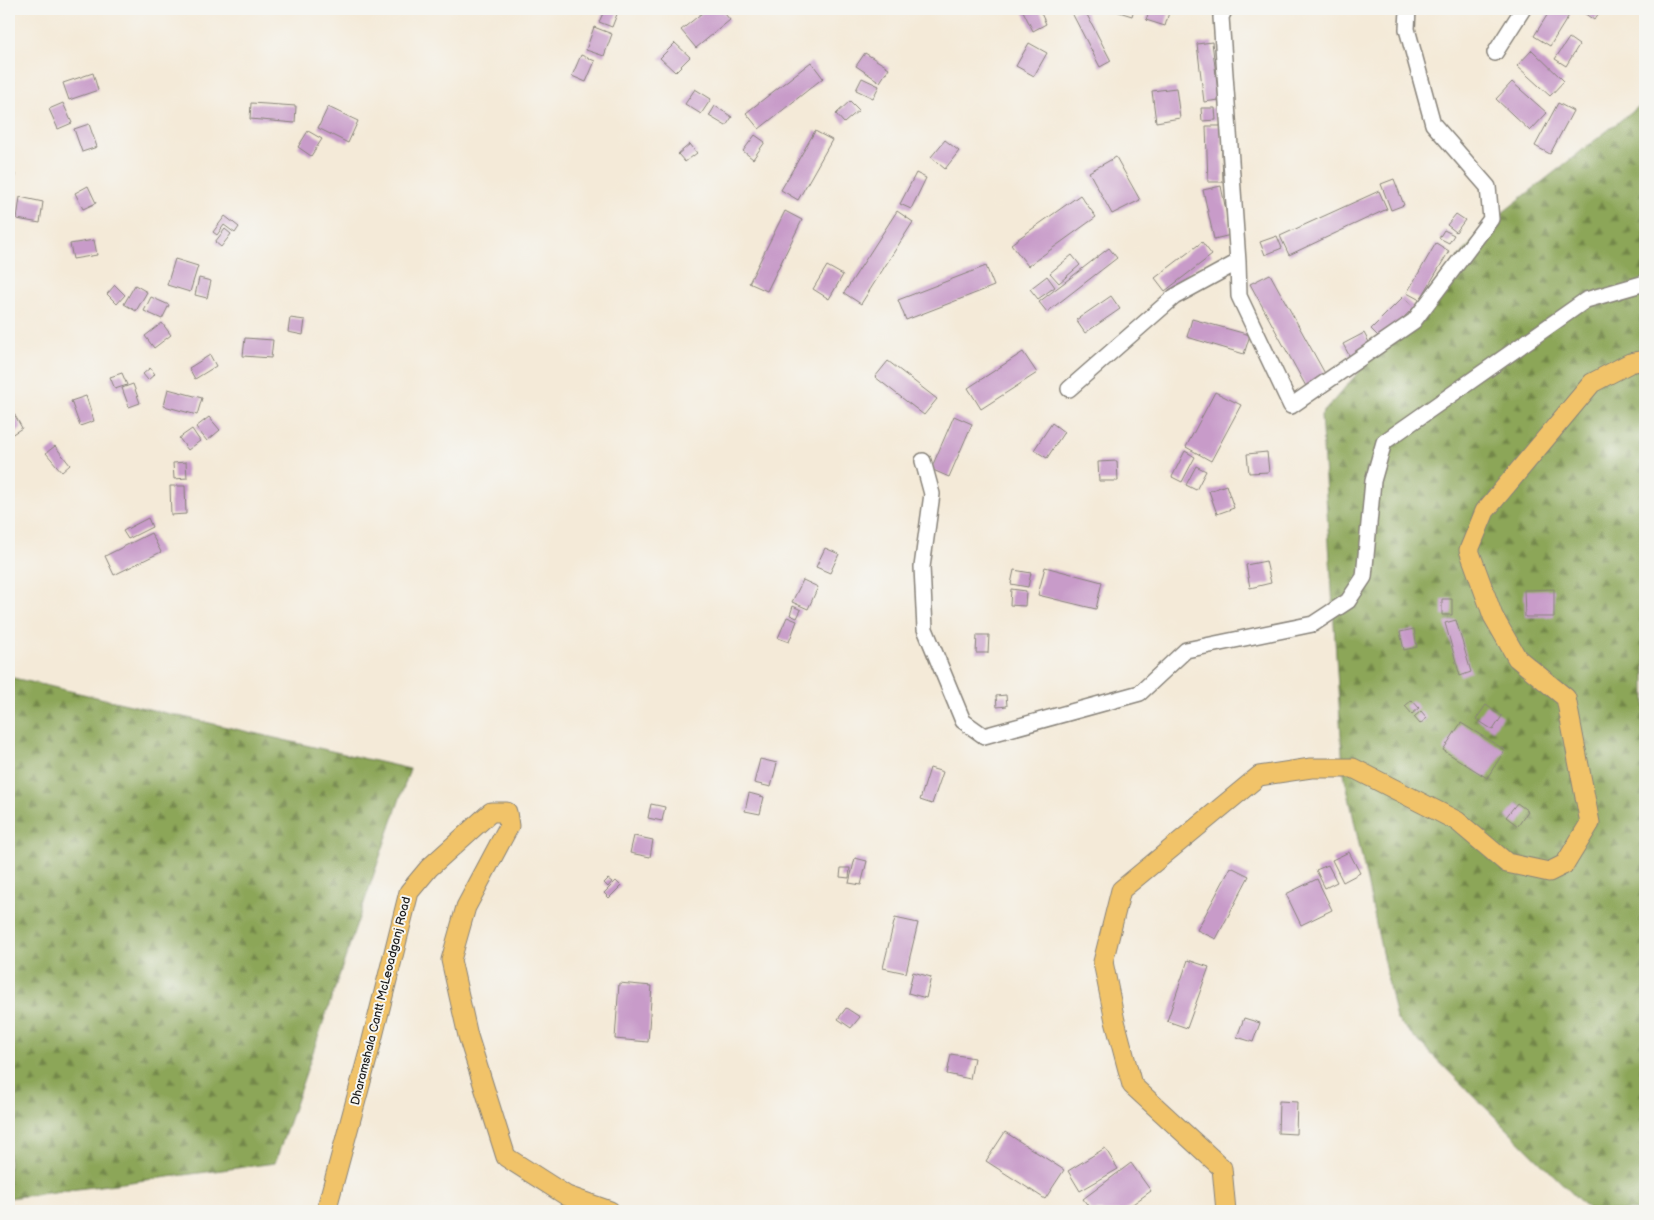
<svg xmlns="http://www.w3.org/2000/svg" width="1654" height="1220" font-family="'Balsamiq Sans',sans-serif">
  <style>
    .forest { fill: url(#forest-firs); stroke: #54613a }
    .building { fill: #c89bc9 }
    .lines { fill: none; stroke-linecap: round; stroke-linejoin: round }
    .minor-casing { stroke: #88837a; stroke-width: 18 }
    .major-casing { stroke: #88837a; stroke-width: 21 }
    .minor { stroke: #fff; stroke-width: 15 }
    .major { stroke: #f1c369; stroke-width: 19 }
    .labels { text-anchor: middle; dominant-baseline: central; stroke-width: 4; stroke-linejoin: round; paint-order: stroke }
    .street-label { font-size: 12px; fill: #1c1c1c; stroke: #f6f6f2 }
  </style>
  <defs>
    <pattern id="forest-firs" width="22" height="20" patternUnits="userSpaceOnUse" patternTransform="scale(1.25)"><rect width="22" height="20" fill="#8ca658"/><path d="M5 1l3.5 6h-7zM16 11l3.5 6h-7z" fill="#728648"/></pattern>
  </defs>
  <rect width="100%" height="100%" fill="#f6f6f2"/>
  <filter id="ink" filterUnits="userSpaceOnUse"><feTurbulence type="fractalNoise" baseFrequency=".02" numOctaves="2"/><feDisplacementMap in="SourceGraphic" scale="10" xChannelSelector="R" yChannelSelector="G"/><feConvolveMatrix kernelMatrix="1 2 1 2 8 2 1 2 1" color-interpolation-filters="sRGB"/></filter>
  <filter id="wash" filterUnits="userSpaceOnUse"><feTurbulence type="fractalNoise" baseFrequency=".0096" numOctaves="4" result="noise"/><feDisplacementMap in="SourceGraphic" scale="20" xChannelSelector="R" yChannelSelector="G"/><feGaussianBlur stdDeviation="1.12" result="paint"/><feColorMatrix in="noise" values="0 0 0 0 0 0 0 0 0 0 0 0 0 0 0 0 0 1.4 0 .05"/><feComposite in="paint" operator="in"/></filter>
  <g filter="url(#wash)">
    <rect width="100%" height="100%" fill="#f4ead8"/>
    <path class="forest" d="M1645,105V1211H1590L1396,1019L1343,768L1321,415L1488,224L1635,109Z
      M9,677L410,769L275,1163L9,1198Z"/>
    <g id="blocks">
      <path class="building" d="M605,9H619L612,27L599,22Z
        M707,9H721L730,20L696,48L681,30Z
        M1022,9H1039L1046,24L1033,31Z
        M1080,9H1084L1111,61L1100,67L1072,13Z
        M1117,9H1134L1132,16L1116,11Z
        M1150,9H1170L1165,26L1146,20Z
        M1551,9H1573L1550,46L1534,36Z
        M1582,9H1602L1594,20L1581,11Z
        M594,27L612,34L604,56L586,50Z
        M1569,38L1579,45L1566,66L1555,59Z
        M1212,42L1219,100L1204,102L1197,44Z
        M675,43L690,57L675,72L660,58Z
        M1029,43L1047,53L1034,76L1016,66Z
        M1532,50L1564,81L1550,96L1517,66Z
        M865,53L889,68L880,82L856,66Z
        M581,55L595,61L586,82L572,76Z
        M811,62L823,78L759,129L746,113Z
        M93,73L98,90L69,100L63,83Z
        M862,78L879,86L873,98L856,90Z
        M1512,82L1547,113L1530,131L1496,99Z
        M1176,88L1180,118L1156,122L1152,91Z
        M695,89L711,99L701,114L685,104Z
        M850,101L859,110L844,123L836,114Z
        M63,103L72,123L58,129L49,109Z
        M251,103L296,106L295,123L250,119Z
        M1558,103L1573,111L1550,154L1535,146Z
        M715,106L732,117L726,126L709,116Z
        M328,107L358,121L348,143L318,128Z
        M1201,108H1215L1216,120L1202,121Z
        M89,124L97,147L82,152L74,129Z
        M1206,126H1221L1223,182H1208Z
        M308,131L322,139L311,156L298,147Z
        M815,131L832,140L798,200L781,190Z
        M755,135L765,142L753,159L743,151Z
        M945,140L959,151L945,169L931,157Z
        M690,144L697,153L685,162L678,154Z
        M1116,157L1140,200L1112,214L1089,172Z
        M9,173L15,174L12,202H9Z
        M916,173L926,178L911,209L900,204Z
        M1394,179L1404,205L1391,210L1381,184Z
        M88,186L96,203L83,209L75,193Z
        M1221,186L1231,235L1214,239L1203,190Z
        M1379,191L1387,209L1289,255L1280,236Z
        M1080,195L1096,217L1028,266L1011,244Z
        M20,197L43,202L40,223L17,219Z
        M785,211L802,220L767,291L749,283Z
        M897,211L913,222L861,304L844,293Z
        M1456,214L1465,220L1456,232L1447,225Z
        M225,216L239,227L235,233L224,225L217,235L213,232Z
        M225,229L231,234L221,247L215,242Z
        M1444,230L1454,235L1449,243L1439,238Z
        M1277,236L1282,248L1265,255L1260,242Z
        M94,240L97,255L73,259L70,244Z
        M1202,242L1212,255L1165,291L1155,278Z
        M1436,243L1449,251L1420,300L1407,293Z
        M1109,248L1117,258L1047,312L1039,302Z
        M1072,255L1080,265L1059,283L1050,273Z
        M175,259L198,266L190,292L167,285Z
        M827,266L843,275L829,299L813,289Z
        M986,266L994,286L906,320L898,300Z
        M1270,274L1328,379L1308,390L1250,284Z
        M1047,276L1055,287L1038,299L1030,289Z
        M199,278L211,281L207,298L195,295Z
        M115,285L125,295L117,304L107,294Z
        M135,285L147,292L136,311L124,304Z
        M1111,296L1120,309L1085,333L1076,320Z
        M151,297L169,305L162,319L144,311Z
        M1403,297L1414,307L1382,340L1371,329Z
        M290,318L305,320L303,335L288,332Z
        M1192,319L1250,335L1244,354L1187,337Z
        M162,323L171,335L154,348L145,336Z
        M1364,333L1371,346L1350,357L1343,344Z
        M245,338L273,340L271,358L243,356Z
        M1023,352L1037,373L981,409L968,388Z
        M210,355L216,366L195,379L189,368Z
        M888,361L937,399L924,415L875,377Z
        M150,368L155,374L148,380L143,374Z
        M122,373L127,385L115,389L110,377Z
        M133,384L140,403L129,407L122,388Z
        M168,389L202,398L197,415L164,406Z
        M1215,392L1241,405L1211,461L1186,447Z
        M86,396L94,421L80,426L71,401Z
        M13,412L22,428L11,435L9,432V415Z
        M954,416L972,424L949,477L931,469Z
        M209,417L220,430L207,441L196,427Z
        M1052,423L1064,432L1047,458L1034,450Z
        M192,429L200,441L188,450L179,438Z
        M55,446L70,465L62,472L46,453Z
        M1185,451L1195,457L1182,482L1172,477Z
        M1267,452L1269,472L1249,473L1247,454Z
        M1117,461L1118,481H1099L1098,462Z
        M186,462L187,478L174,479L173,463Z
        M1196,466L1206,471L1196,490L1186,485Z
        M1226,485L1234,508L1217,514L1209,491Z
        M170,486H185L186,514L171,515Z
        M148,518L152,527L128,539L123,531Z
        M151,533L161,552L114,575L105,556Z
        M825,548L839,554L830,573L816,567Z
        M1266,561L1271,583L1250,588L1246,565Z
        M1045,567L1102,582L1096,609L1038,595Z
        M1014,570L1031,573L1028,587L1011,584Z
        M803,580L818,587L808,609L792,602Z
        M1011,589L1026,591L1025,606L1010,605Z
        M1554,589V617H1525L1524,590Z
        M1442,599H1452V615H1442Z
        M793,606L801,610L797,618L790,615Z
        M787,617L797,621L789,642L778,638Z
        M1456,620L1471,672L1460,676L1445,623Z
        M1414,629L1417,647L1404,650L1400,632Z
        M977,635H989L988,653H976Z
        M1006,695L1007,706L997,707L996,696Z
        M1412,700L1419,708L1412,714L1405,706Z
        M1486,705L1502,716L1493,730L1476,719Z
        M1421,711L1427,718L1420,724L1414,717Z
        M1461,723L1505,750L1487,778L1443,750Z
        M760,759L777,763L771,787L754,783Z
        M930,768L943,772L932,804L920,800Z
        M749,793L764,797L760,814L745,811Z
        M1517,803L1528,811L1518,826L1506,817Z
        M651,804L665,807L662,821L648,818Z
        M634,836L653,840L650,857L630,853Z
        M1349,852L1360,873L1343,882L1332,860Z
        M855,858L867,861L861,885L849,883Z
        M1328,865L1337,882L1325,888L1316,870Z
        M1231,867L1249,876L1216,939L1197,930Z
        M841,868H850L849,878L840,877Z
        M608,879L612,882L608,887L604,883Z
        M1317,879L1332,910L1301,925L1286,894Z
        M616,881L621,886L609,898L604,893Z
        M895,918L918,923L906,973L883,968Z
        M1188,960L1209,967L1187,1028L1167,1021Z
        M913,972L931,977L926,998L908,993Z
        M619,983L652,986L648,1042L615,1039Z
        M846,1008L860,1017L851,1028L838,1019Z
        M1244,1018L1260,1023L1253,1042L1237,1037Z
        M951,1054L974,1058L970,1079L947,1074Z
        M1279,1101L1297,1102L1296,1134L1278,1133Z
        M1005,1132L1064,1170L1045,1199L986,1161Z
        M1105,1148L1118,1169L1080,1191L1068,1171Z
        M1131,1163L1151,1191L1123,1211H1092L1083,1199Z"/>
    </g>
  </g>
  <g filter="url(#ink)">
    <use href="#blocks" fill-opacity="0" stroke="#88837a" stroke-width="1"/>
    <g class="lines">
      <g class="minor-casing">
        <path id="minor" d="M1225,9L1221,17L1238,262L1239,296L1291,406L1414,321L1491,219L1488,187L1433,124L1407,29L1408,9
          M1495,53L1523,9
          M1069,389L1174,297L1238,262
          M923,461L932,494L922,567L925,629L963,721L984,736L1140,693L1186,650L1313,624L1348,601L1364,577L1373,481L1384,442L1586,300L1645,283"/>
      </g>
      <g class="major-casing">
        <path id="major" d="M326,1211L370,1048L409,892L429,868L491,812H507L509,826L466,907L451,960L468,1036L506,1157L567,1196L610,1211
          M1226,1211L1222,1168L1132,1085L1115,1021L1103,962L1121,890L1259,776L1311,768H1353L1457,821L1507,863L1549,872L1565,864L1590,823L1566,698L1517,658L1493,616L1469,550L1485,511L1592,383L1630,363L1645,360"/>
      </g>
      <use href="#minor" class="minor"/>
      <use href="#major" class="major"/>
    </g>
  </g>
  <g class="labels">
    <g class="street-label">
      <text transform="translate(381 1001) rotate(-76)">Dharamshala Cantt McLeoadganj Road</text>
    </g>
  </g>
  <rect width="1654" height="1220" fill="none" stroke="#f6f6f2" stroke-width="30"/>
</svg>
